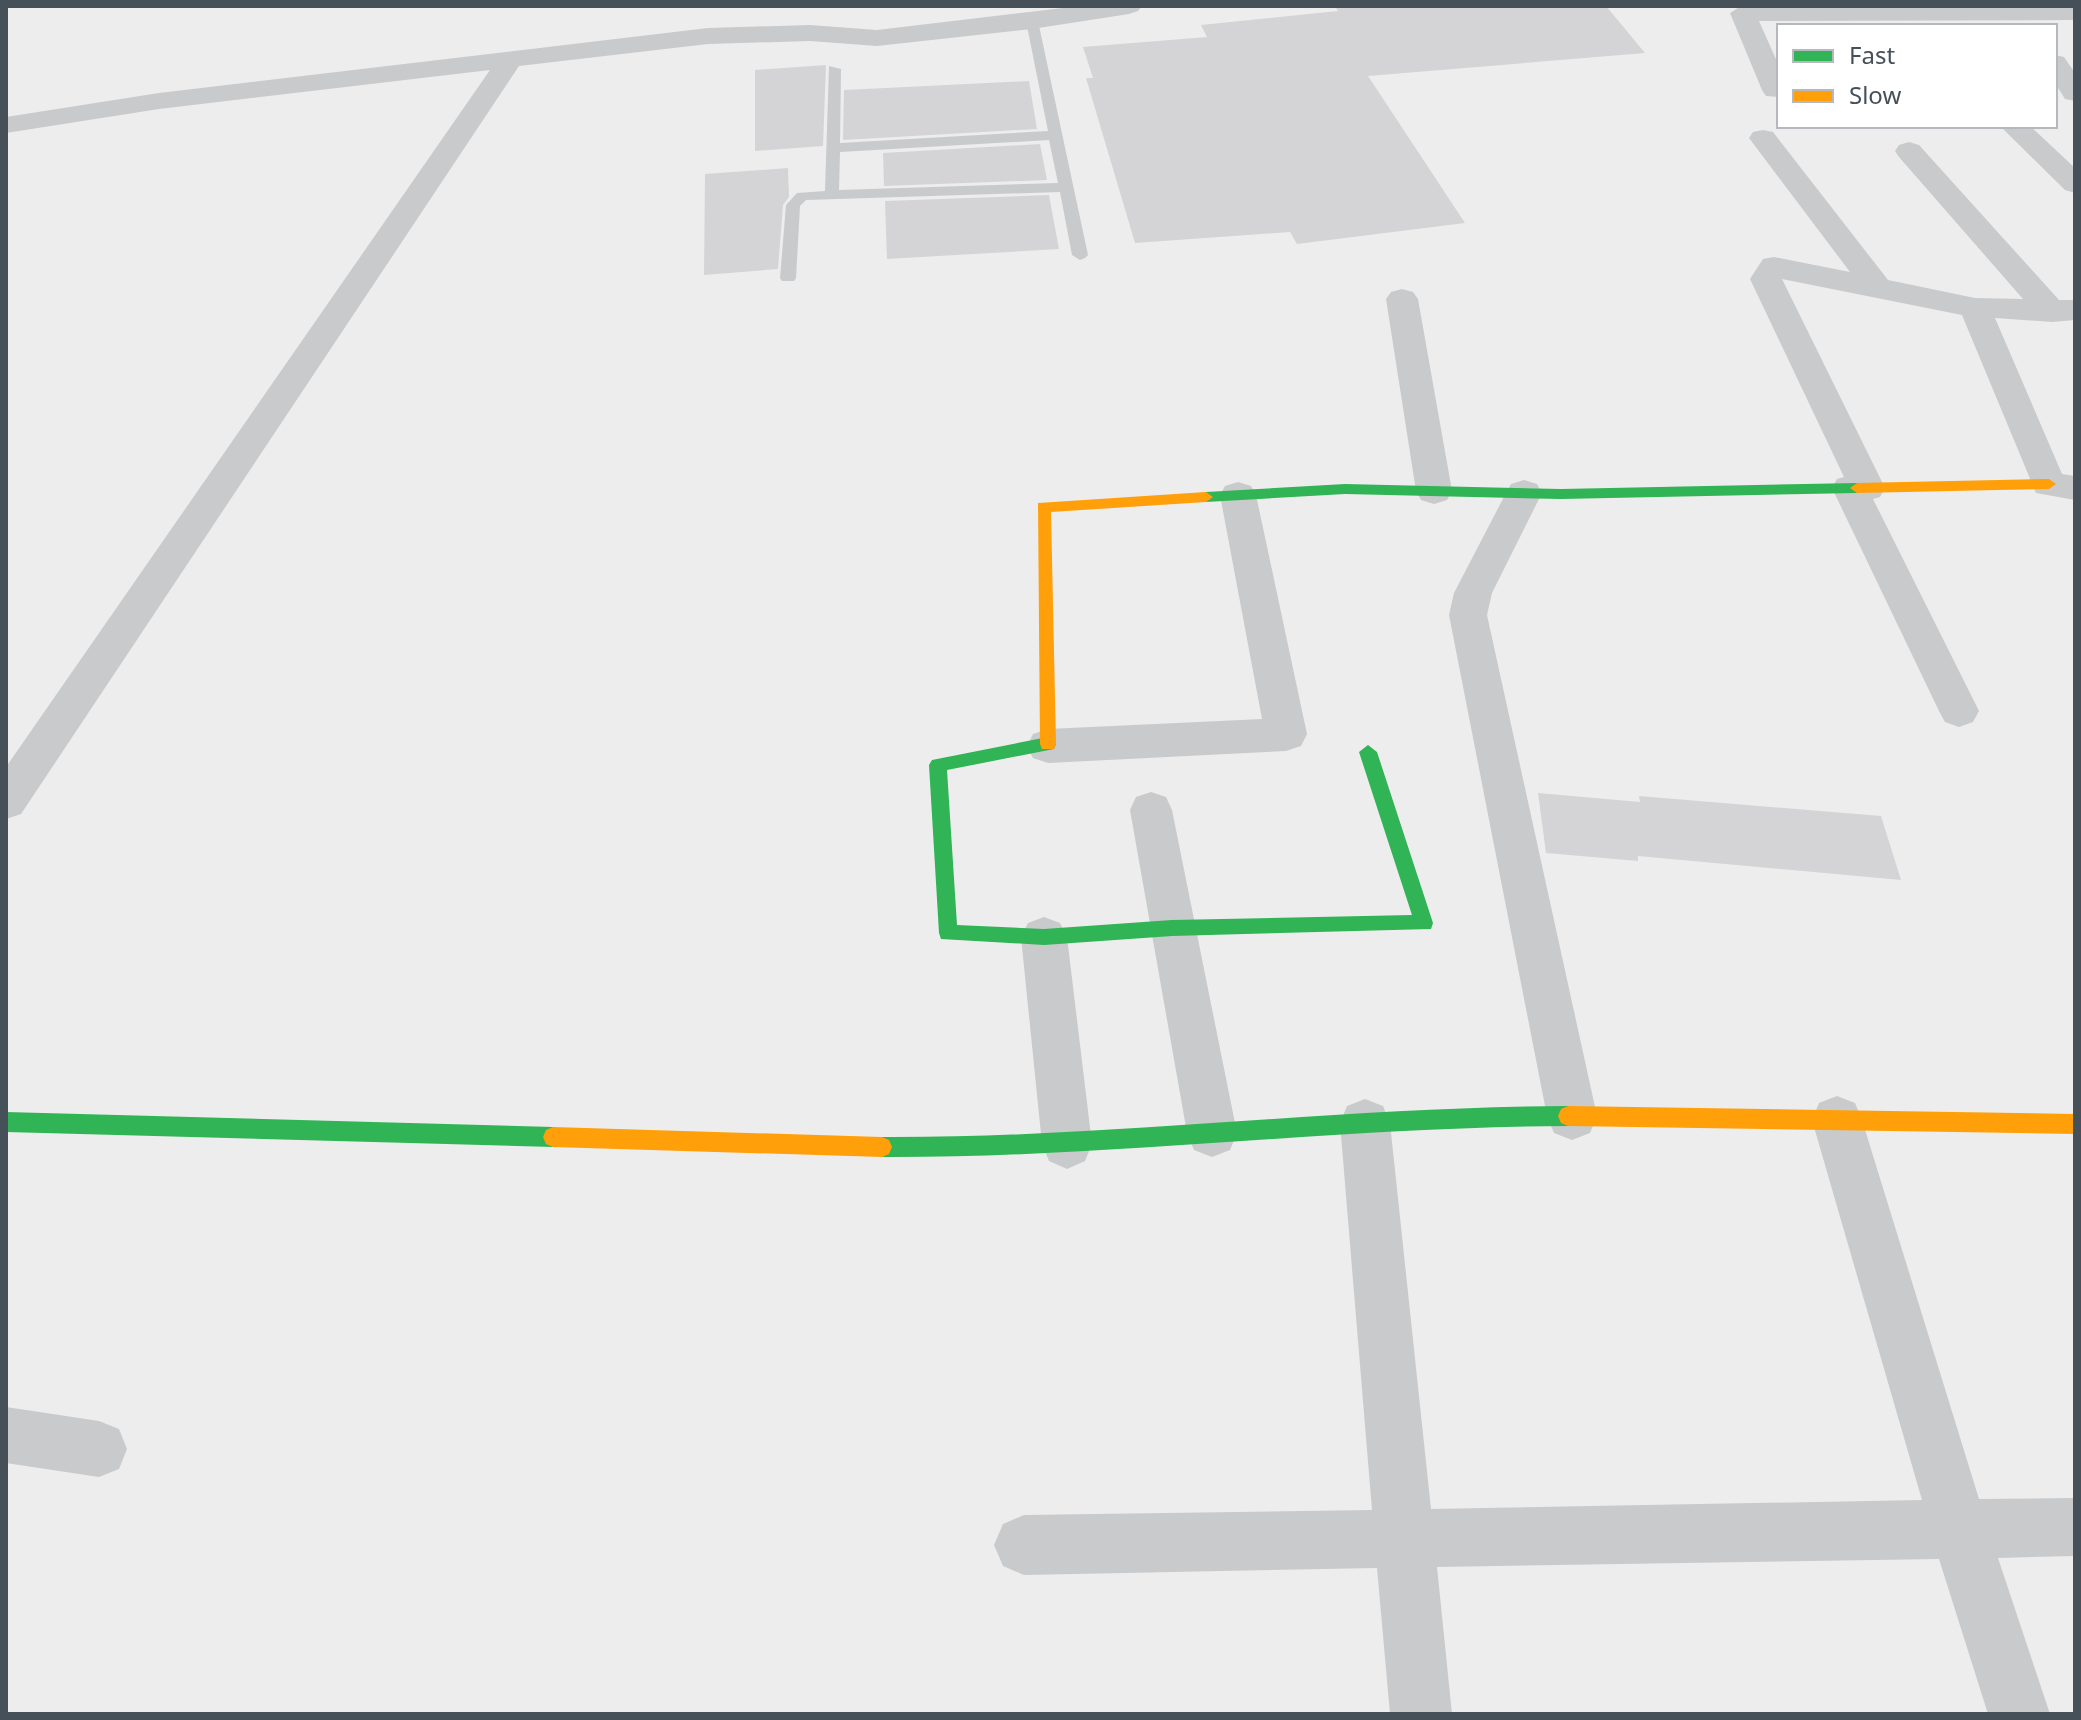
<svg xmlns="http://www.w3.org/2000/svg" width="2081" height="1720" font-family="'Noto Sans',sans-serif">
  <style>
    .building { fill: #d4d4d6 }
    .lines { fill: none; stroke-linecap: round; stroke-linejoin: round }
    .lane { fill: #c8cacc; fill-rule: evenodd }
    .street { fill: #c8cacc; fill-rule: evenodd }
    .fast { fill: #30b455; fill-rule: evenodd }
    .slow { fill: #ff9f0a; fill-rule: evenodd }
  </style>
  <rect width="100%" height="100%" fill="#eeeded"/>
  <path class="building" d="M1335,6H1606L1645,53L1368,76L1465,223L1297,244L1290,232L1135,243L1086,78H1093L1083,47L1207,37L1201,25L1338,11Z
    M826,65L823,146L755,151V70Z
    M1029,81L1037,129L843,140L844,90Z
    M1040,144L1047,180L884,186L883,153Z
    M788,168L789,197L783,205L778,269L704,275L705,174Z
    M1049,195L1059,249L887,259L885,201Z
    M1538,793L1640,802L1639,796L1881,816L1901,880L1638,856V861L1546,853Z"/>
  <g class="lines">
    <path class="lane" d="M1032,17L1038,21L1088,255L1085,258L1080,260L1072,255L1060,192L806,200L800,206L796,278L794,281H782L780,278L786,205L797,193L825,191L829,66L841,69L840,143L1048,131L1026,21ZM1049,140L1058,183L839,190L840,152Z"/>
    <path class="street" d="M1080,6H1142L1138,11L1129,14L1032,29L877,46L810,41L708,44L519,66L21,814L6,819V767L490,70L159,109L6,133V117L159,93L708,28L810,25L877,30Z
      M1741,6H2075V20L1759,21L1779,66V97L1766,96L1762,90L1730,13Z
      M2055,55L2064,57L2075,73V101L2065,99L2055,83Z
      M2000,126H2030L2075,168V193L2065,190Z
      M1763,130L1773,132L1888,280L1975,298L2023,299L1899,157L1895,151L1899,145L1909,142L1919,145L2059,300H2075V320L2052,322L1995,318L2062,474L2075,476V500L2036,493L1962,315L1782,279L1885,488L1880,497L1873,499L1979,711L1973,722L1959,727L1945,722L1939,711L1832,488L1837,479L1844,477L1750,279L1763,259L1774,257L1850,272L1749,138L1753,132Z
      M1402,289L1413,292L1418,299L1452,491L1447,500L1434,504L1421,500L1416,491L1386,299L1391,292Z
      M1524,480L1537,484L1542,493L1492,593L1487,615L1597,1116L1590,1133L1572,1140L1554,1133L1547,1116L1449,615L1454,593L1506,493L1511,484Z
      M1238,482L1251,486L1256,495L1307,734L1301,746L1286,751L1048,763L1033,758L1027,746L1033,734L1048,729L1262,719L1220,495L1225,486Z
      M1151,792L1166,797L1172,810L1237,1133L1230,1150L1212,1157L1194,1150L1187,1133L1130,810L1136,797Z
      M1044,917L1060,923L1067,937L1092,1144L1085,1161L1067,1169L1049,1161L1042,1144L1021,937L1028,923Z
      M1837,1096L1855,1103L1862,1120L1979,1499L2075,1498V1556L1998,1558L2050,1714H1988L1939,1559L1437,1567L1452,1714H1390L1377,1568L1024,1575L1003,1566L994,1545L1003,1524L1024,1515L1372,1510L1340,1123L1347,1106L1365,1099L1383,1106L1390,1123L1431,1509L1922,1500L1812,1120L1819,1103Z
      M6,1407L99,1421L119,1429L127,1449L119,1469L99,1477L6,1463Z"/>
    <path class="fast" d="M1857,483L1864,488L1857,493L1561,499L1345,494L1206,502L1199,497L1206,492L1345,484L1561,489Z
      M1048,737L1054,739L1056,744L1054,749L947,770L957,925L1044,929L1172,920L1412,915L1359,752L1368,745L1377,752L1433,923L1431,929L1172,936L1044,945L941,939L939,933L929,765L932,760Z
      M1568,1106L1575,1109L1578,1116L1575,1123L1568,1126C1339,1127 1111,1158 882,1157L875,1154L872,1147L875,1140L882,1137C1111,1138 1339,1107 1568,1106Z
      M6,1112L553,1127L560,1130L563,1137L560,1144L553,1147L6,1132Z"/>
    <path class="slow" d="M2049,479L2056,484L2049,489L1857,493L1850,488L1857,483Z
      M1206,492L1213,497L1206,502L1051,512L1056,744L1054,749H1042L1040,744L1038,503Z
      M1568,1106L2075,1114V1134L1568,1126L1561,1123L1558,1116L1561,1109Z
      M553,1127L882,1137L889,1140L892,1147L889,1154L882,1157L553,1147L546,1144L543,1137L546,1130Z"/>
  </g>
  <rect width="2081" height="1720" fill="none" stroke="#455059" stroke-width="16"/>
  <rect x="1777" y="24" width="280" height="104" fill="#ffffff" stroke="#b5b9bd" stroke-width="2"/>
  <rect x="1793" y="50" width="40" height="12" fill="#30b455" stroke="#b5b9bd" stroke-width="2"/>
  <text x="1849" y="64" font-size="24" fill="#455059">Fast</text>
  <rect x="1793" y="90" width="40" height="12" fill="#ff9f0a" stroke="#b5b9bd" stroke-width="2"/>
  <text x="1849" y="104" font-size="24" fill="#455059">Slow</text>
</svg>
